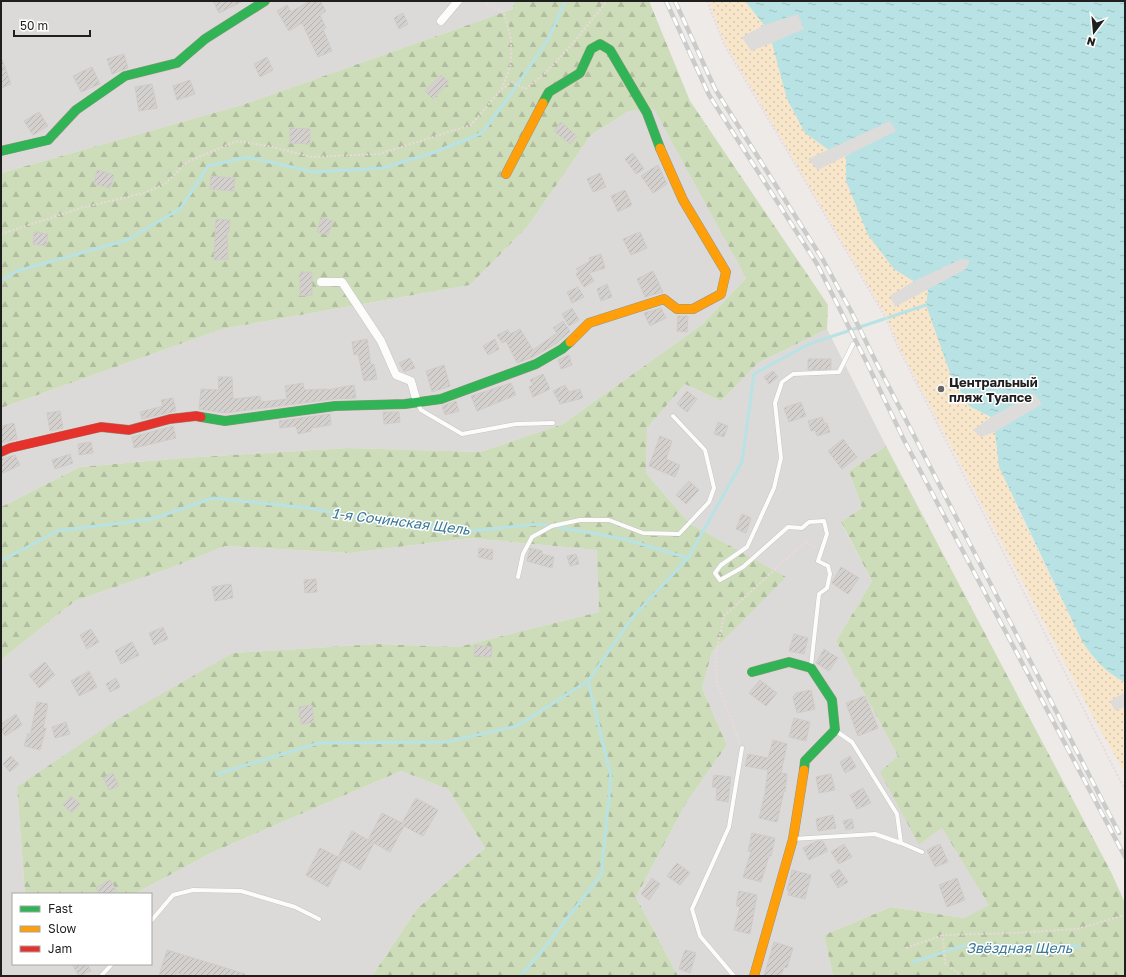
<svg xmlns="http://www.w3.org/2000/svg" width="1126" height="977" font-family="'Golos Text',sans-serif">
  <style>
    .residential { fill: #dcdad9 }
    .forest { fill: url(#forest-firs) }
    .sand { fill: url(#sand-dots) }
    .water { fill: url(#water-ripples) }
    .pier { fill: #dddcda }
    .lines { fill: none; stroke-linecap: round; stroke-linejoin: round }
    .stream { stroke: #b8e2e4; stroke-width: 3 }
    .building { fill: url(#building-hatch); stroke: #d0cbc8 }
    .lane-casing { stroke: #c6c5c3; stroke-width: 5 }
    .street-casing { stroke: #c6c5c3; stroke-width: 9 }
    .fast-casing { stroke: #98957e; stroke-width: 10 }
    .slow-casing { stroke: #98957e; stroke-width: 10 }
    .jam-casing { stroke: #98957e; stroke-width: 10 }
    .path { stroke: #ebd9da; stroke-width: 2; stroke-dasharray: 2 2; stroke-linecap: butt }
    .lane { stroke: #fcfcfb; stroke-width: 4 }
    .street { stroke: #fcfcfb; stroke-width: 8 }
    .fast { stroke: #30b455; stroke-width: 9 }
    .slow { stroke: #ff9f0a; stroke-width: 9 }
    .jam { stroke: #e5322d; stroke-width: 9 }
    .rail-casing { stroke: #cbcbca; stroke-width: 4.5 }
    .rail { stroke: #fff; stroke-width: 3; stroke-dasharray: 9; stroke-linecap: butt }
    .poi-dot { fill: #676665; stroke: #fff; stroke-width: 1.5 }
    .labels { text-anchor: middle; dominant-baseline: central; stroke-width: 3; stroke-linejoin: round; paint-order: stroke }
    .poi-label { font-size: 13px; font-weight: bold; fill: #1f1f1f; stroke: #fff; text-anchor: start }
    .water-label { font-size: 14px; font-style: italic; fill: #397896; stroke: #fff }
  </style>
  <defs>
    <pattern id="forest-firs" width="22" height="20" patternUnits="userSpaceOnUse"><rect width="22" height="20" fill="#cdddba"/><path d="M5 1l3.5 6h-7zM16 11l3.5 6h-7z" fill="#b0bd9f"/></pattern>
    <pattern id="sand-dots" width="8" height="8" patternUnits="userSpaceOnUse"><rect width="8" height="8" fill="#f7e6ca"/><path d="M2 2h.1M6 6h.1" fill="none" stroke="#d3c5ad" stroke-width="1.8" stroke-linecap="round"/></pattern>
    <pattern id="water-ripples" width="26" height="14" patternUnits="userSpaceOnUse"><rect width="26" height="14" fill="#b8e2e4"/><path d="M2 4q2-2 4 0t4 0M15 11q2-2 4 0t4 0" fill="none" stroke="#9ec1c3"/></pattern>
    <pattern id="building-hatch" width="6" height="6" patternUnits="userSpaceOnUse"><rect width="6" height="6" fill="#d4d0ce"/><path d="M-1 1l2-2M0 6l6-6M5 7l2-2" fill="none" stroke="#b6b2b0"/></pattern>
  </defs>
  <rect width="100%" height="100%" fill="#edeae7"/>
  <path class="residential" d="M1,1H514L513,9L242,105L1,173Z
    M654,108L746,278L703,324L563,424L480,452L348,448L183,458L80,467L1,507V408L222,329L470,285L528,226L591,135L629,111Z
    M827,329L886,446L849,471L862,508L841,523L872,581L836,641L898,756L919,845L942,828L990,905L964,918L891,907L824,935L833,976H678L636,897L686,803L727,745L702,688L712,652L785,577L689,523L646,473L647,428L685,384L721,401L758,363Z
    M469,538L598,550L599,612L458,647L376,644L233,653L17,787L25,894H13V964H151V894H134L213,852L401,771L448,789L485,848L417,909L372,976H1V660L75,601L176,566L225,546L350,553Z"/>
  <path class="forest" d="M514,1H649L690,101L828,305L827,329L758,363L721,401L685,384L647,428L646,473L689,523L786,577L712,652L702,688L727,745L686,803L636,897L678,976H372L417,909L485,848L448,789L401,771L213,852L134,894H25L17,787L118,719L233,653L376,644L458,647L599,612L597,550L469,538L350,553L225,546L176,566L75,601L1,660V507L9,503L80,467L183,458L348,448L480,452L563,424L703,324L746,278L654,109L629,111L591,135L528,226L470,285L222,329L1,408V173L242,105L513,9Z
    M886,446L1111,872L1125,903V976H833L824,935L891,907L964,918L989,905L942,828L919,845L880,772L898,756L836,641L872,581L841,522L862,508L849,471Z"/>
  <path class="sand" d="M709,1H745L764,25L772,43L846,156V181L928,290L926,306L969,406L991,417L1017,507L1082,641C1093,658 1107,674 1125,682V773L1097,724L899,346L887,317L725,43Z"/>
  <path class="water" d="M745,1H1125V682C1107,674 1093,658 1082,641L999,467L995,432L991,417L969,406L950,373L926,305L928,290L894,269L868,235L846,181V156L829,150L805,133L787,99L772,43L764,25Z"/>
  <path class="pier" d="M798,14L804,29L772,43L751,51L742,37L764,25Z
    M890,121L896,131L818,170L808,159Z
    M961,259L970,260L966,269L895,307L890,296L914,281Z
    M1034,393L1042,404L995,432L981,437L973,430L991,417Z
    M1125,692V707L1115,711L1110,701Z"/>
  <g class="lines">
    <path class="stream" d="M1,281L17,271L127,240L181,208L208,166L247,157L314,172L383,168L435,152L482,133L514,90L549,38L565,1
      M1,561L57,531L152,519L213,498L309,508L374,521L469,531L539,524L552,526L624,539L688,558L742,462L754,374L809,344L926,305
      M217,774L319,743L446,742L517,726L588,681
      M913,962L966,945L1080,946
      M520,976L533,962L601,875L611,777L588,681L632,618L688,558"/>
  </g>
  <path class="building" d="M213,1H243L219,13Z
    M309,1H320L326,11L320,15L326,28L323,29L332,51L318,57L302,23L289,31L277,11L287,5L291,12Z
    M403,13L408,24L399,29L394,18Z
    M124,54L128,68L112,74L107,59Z
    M267,57L273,70L260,77L254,64Z
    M2,59L11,84L1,88V60Z
    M92,67L100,84L81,92L73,76Z
    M441,75L449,82L433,99L425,91Z
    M190,80L195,94L177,100L173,86Z
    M152,84L157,108L139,111L135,87Z
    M39,112L48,126L33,135L24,121Z
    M561,122L577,136L570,144L554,131Z
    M290,128L310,129V144L290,143Z
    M633,153L644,169L636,174L625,159Z
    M658,165L667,184L653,193L641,176Z
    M97,170L114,175L110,188L94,184Z
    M600,173L606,187L593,192L587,179Z
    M211,176L235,178L234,191L210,189Z
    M625,190L632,205L618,212L611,196Z
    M321,217L333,221L328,235L317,232Z
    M216,219L230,220L229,232H227L228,259L214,260Z
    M34,232L48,234L46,246L33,244Z
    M640,232L647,248L631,255L623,239Z
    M601,254L605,268L589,273L594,281L584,287L576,274L579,272L576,269L590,261L589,258Z
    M653,271L663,292L645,297L637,279Z
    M312,272V295L300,296V273Z
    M607,284L612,297L601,301L597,289Z
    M578,287L584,297L572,303L567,292Z
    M572,308L579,320L569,326L562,314Z
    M661,308L666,318L650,326L644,313Z
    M678,316H688L687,332L677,331Z
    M563,321L570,331L557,343L533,357L517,363L506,341L502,343L497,335L508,330L510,334L520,329L533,350L557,333L553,328Z
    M367,339L371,365L374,364L377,379L364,381L358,354L354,355L352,342Z
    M495,339L499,349L488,355L483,346Z
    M569,355L572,365L561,369L558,360Z
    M410,358L415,368L404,372L399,363Z
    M808,359H831V369L808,370Z
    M444,365L450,386L432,392L426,371Z
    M773,371L778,377L769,384L764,377Z
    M543,374L550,389L533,397L529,387L533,385L530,380Z
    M218,377H232L233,399L260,396L261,402L287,399L285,386L303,383L304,390L327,389V390L354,385L356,398L334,399L225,413L199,409L201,389L219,390Z
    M511,383L516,395L477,411L471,396Z
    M565,385L569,392L580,389L583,398L560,404L553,391Z
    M687,391L697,399L687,412L677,404Z
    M173,398L176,411L142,419L140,412L163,406L161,400Z
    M456,401L459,411L445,415L442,406Z
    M801,402L806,416L789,422L784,408Z
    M60,411L63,428L50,431L47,413Z
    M383,412H399L400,422L384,424Z
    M330,414L331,425L311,428V431L298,434L296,426L280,428L279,421Z
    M822,417L825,424L827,423L830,432L817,436L815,430L811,431L808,421Z
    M718,422L728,426L724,437L714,434Z
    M14,423L17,439L1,443V426Z
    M173,426L176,438L134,448L132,437Z
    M660,436L672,441L666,459L680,465L675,477L649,466Z
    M843,439L857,457L842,469L828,451Z
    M91,442L93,453L79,455L78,444Z
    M70,454L73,463L55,469L52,460Z
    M15,455L20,465L1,474V459Z
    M689,481L699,490L686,504L676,495Z
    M742,514L751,518L746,533L736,529Z
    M479,548L493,550L492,560L478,557Z
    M530,548L542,551V554L554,557L552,568L527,561Z
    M576,554L579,564L570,566L567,556Z
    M841,567L859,578L848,594L832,583Z
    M316,579L317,592L305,593L304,580Z
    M231,584L233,598L215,601L212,587Z
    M163,627L168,639L154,645L149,633Z
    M91,629L99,642L87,649L80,635Z
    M794,634L808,638L804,654L789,651Z
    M132,642L139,655L121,664L115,651Z
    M475,645L492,647L491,657L474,656Z
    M824,649L838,658L829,671L816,663Z
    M45,662L55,675L39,688L29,675Z
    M89,671L97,687L79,696L71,681Z
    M116,678L120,687L110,692L106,684Z
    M760,680L777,693L766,706L749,693Z
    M811,690L815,709L797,713L793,697L796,693Z
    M865,696L878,728L858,736L846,703Z
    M37,702L48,704L43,729L46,728L40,750L24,746L28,733L30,736Z
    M312,705L314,722L301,724L299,707Z
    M16,714L22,725L5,736L1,729V724Z
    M794,718L810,722L806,741L789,737Z
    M66,722L70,734L55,738L52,727Z
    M773,740L787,744L781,773L787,774L785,792L784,791L777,822L759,818L765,793L768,770L745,766L748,754L768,758Z
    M11,756L19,764L10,772L3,764Z
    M850,756L856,767L845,773L840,762Z
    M113,773L119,786L109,790L103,778Z
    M831,774L835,790L819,793L816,777Z
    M714,775L731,777L728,802L716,800L717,787H712Z
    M863,788L871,803L857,809L850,795Z
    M71,796L80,804L72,813L63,805Z
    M416,798L438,810L423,836L404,826L390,852L374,843L360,870L342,860L328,887L306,875L320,848L338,857L352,831L368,840L382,813L402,823Z
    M833,815L836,828L818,831L816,819Z
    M852,819L854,828L846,830L843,821Z
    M752,833L775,838L771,856H769L761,882L743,877L751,852L748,851Z
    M817,841H823L828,851L809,860L803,848Z
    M844,844L852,857L839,864L831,852Z
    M940,844L948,862L935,867L927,850Z
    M677,863L690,873L680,885L667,876Z
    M839,869L848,882L838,888L830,875Z
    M792,870L811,875L805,899L788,895L789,891L787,890Z
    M652,878L660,884L649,900L641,894Z
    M957,878L965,900L947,907L939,885Z
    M110,880L117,891L112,894H100L96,888Z
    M739,891L757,895L750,934L734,930L740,907L736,906Z
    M774,942L793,948L787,968L784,967L781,976H764Z
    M167,950L245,974V976H188L176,973V976H159Z
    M685,950L696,953L690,973L679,969Z
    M72,964H87L91,971L79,976Z"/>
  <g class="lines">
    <g class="lane-casing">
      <path id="lane" d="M418,404L421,410L462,434L516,424L553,423
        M518,577L523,554L532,537L552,526L580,520H609L643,533L679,534L709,502L714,488L705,450L673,416
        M811,666L819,594L827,588L830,574L828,566L818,561L827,534L824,521L809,522L802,528L788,527L743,567L720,580L715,573L721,565L747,547L774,488L781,458L775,403L782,382L793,374L839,372L853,344
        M836,731L852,742L897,814L901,843
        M793,839L875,834L901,843L922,852
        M151,921L173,895L193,890L241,891L295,907L319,919
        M101,976L112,964
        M734,976L700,936L692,909L729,827L742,748"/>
    </g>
    <g class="street-casing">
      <path id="street" d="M441,21L458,1
        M321,282H342L381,341L396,375L411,381L417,402"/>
    </g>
    <g class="fast-casing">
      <path id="fast" d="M543,103L549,92L580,73L591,49L600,44L610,50L647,113L660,148
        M1,151L48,140L76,110L125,76L177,63L205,39L265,1
        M201,417L225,421L335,406L405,404L441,399L536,364L562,349L570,342
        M752,672L789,662L811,668L832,700L835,730L805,761L804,770"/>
    </g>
    <g class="slow-casing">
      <path id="slow" d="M506,174L543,103
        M570,342L589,323L664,299L677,309H693L721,294L726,272L683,200L660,148
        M754,976L793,839L804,770"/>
    </g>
    <g class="jam-casing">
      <path id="jam" d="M1,452L10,448L101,427L129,430L170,419L196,416L201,417"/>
    </g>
    <path class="path" d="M486,1L487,5L504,12L511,39V64L502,89
      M707,1L724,44L886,318L898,347L1125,790
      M1,234L81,208L144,193L165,184L187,162L237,141L268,146L312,157L379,154L471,125L501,90L512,82L525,89C557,67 582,31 607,1
      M740,743L717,683L716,653L724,616L806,541L816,548
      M906,948L943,935
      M962,976L945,963L943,935L1015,933L1077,929L1125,915"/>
    <use href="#lane" class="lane"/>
    <use href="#street" class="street"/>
    <use href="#fast" class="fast"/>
    <use href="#slow" class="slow"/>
    <use href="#jam" class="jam"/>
    <g class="rail-casing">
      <path id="rail" d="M666,1L709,95L817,264L867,363L904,440L1125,857
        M675,1L715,89L823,260L851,311L874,358L1119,833"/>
    </g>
    <use href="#rail" class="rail"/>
  </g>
  <circle class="poi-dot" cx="941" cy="389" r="4"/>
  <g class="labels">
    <g class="poi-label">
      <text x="949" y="382">Центральный<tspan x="949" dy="15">пляж Туапсе</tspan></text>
    </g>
    <g class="water-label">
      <text transform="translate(401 521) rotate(7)">1-я Сочинская Щель</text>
      <text x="1019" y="947">Звёздная Щель</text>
    </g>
  </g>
  <rect width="1126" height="977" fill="none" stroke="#1f1f1f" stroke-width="4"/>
  <rect x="12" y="893" width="140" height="72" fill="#ffffff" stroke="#a5a5a5"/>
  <rect x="20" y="906" width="20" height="6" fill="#30b455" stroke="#a5a5a5"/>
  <text x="48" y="913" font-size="12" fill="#1f1f1f">Fast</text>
  <rect x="20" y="926" width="20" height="6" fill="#ff9f0a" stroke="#a5a5a5"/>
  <text x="48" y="933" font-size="12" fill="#1f1f1f">Slow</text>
  <rect x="20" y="946" width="20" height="6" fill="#e5322d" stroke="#a5a5a5"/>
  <text x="48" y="953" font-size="12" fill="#1f1f1f">Jam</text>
  <g transform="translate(1094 32) rotate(196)" stroke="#ffffff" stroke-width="3" paint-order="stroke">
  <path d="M0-3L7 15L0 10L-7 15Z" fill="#1f1f1f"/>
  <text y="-6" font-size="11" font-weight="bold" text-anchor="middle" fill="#1f1f1f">N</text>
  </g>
  <path d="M14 30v6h76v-6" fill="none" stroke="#1f1f1f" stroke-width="2"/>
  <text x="20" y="30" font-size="12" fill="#1f1f1f" stroke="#ffffff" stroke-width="3" paint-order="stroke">50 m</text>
</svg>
